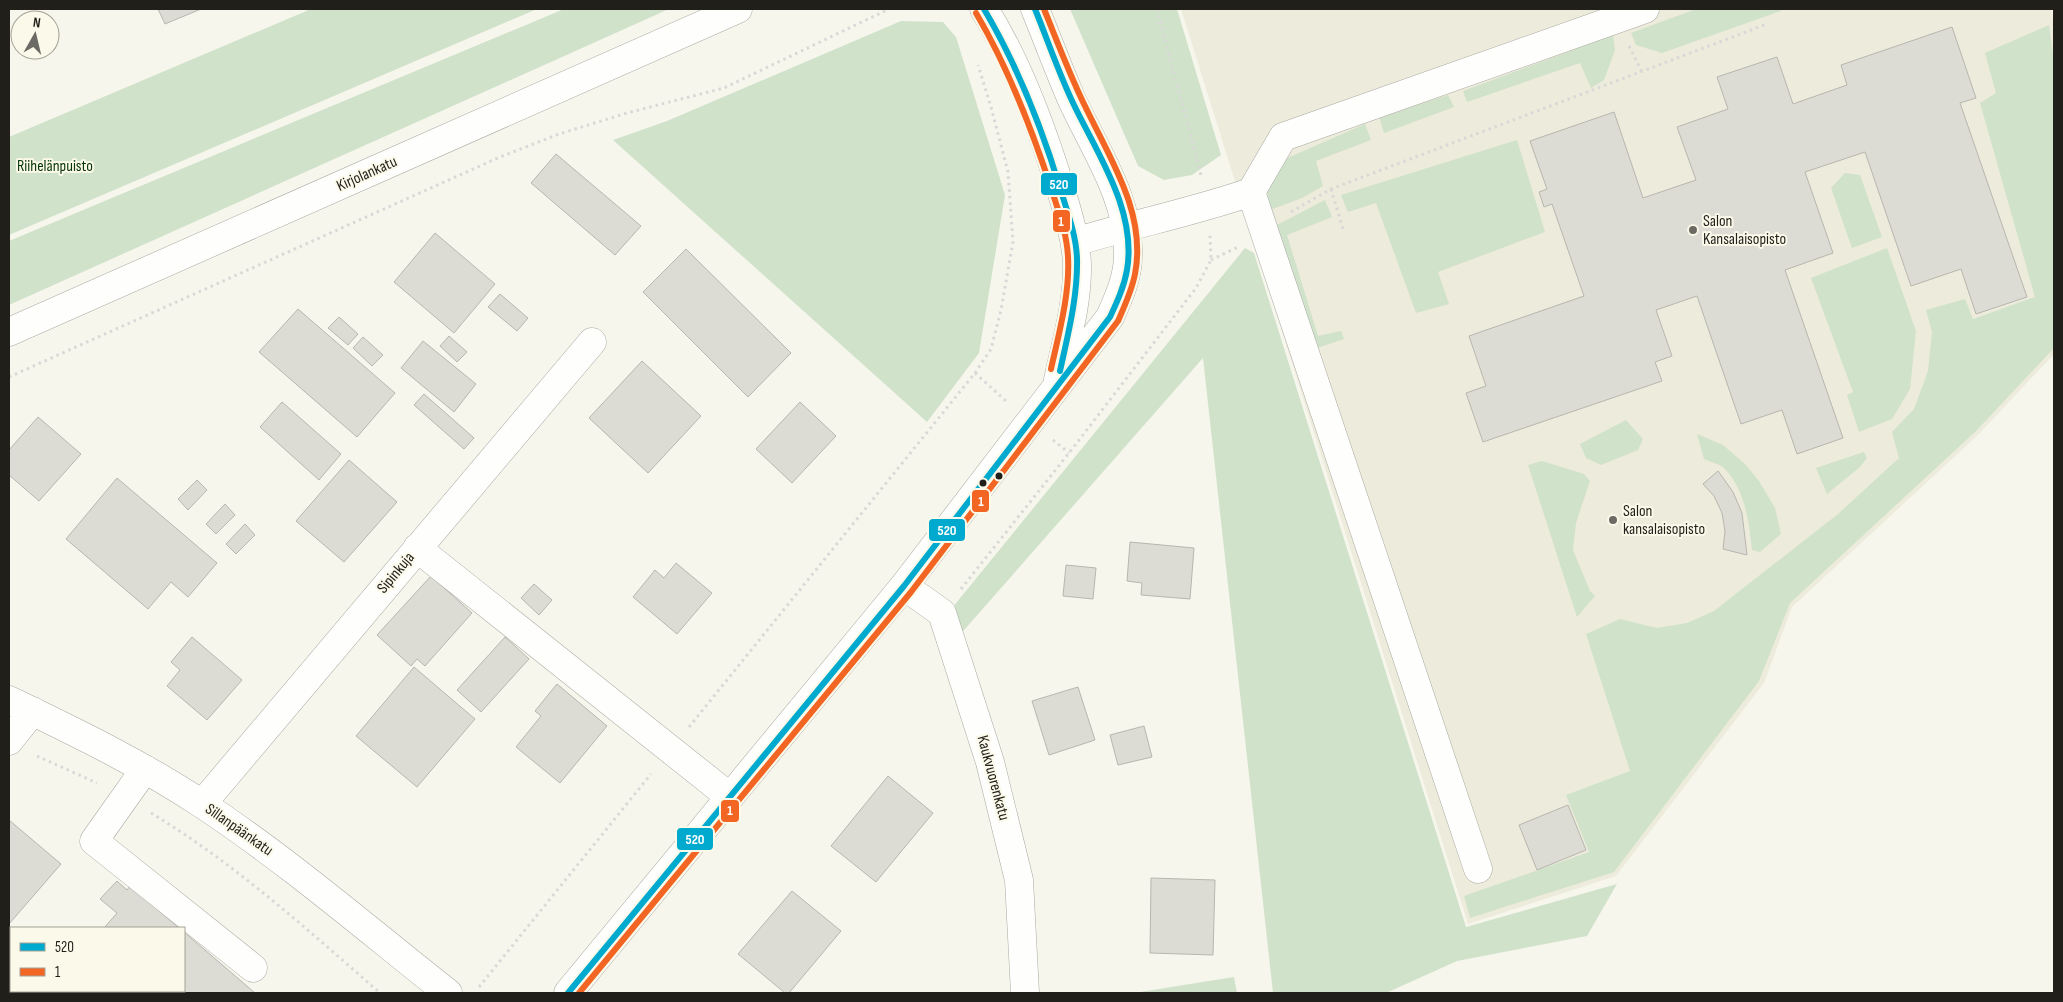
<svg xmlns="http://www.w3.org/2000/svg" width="2063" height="1002" font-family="'Sofia Sans Condensed',sans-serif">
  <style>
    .built { fill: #edebdb }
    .green { fill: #d0e2ca }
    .building { fill: #dcdbd4; stroke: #b7b6af }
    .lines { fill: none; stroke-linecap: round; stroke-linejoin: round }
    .minor-casing { stroke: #aaa9a3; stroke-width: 29 }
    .major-casing { stroke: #aaa9a3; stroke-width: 29 }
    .path { stroke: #d8d8d6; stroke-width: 3; stroke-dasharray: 2.5 4; stroke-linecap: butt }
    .minor { stroke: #fefefc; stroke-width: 28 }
    .major { stroke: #fefefc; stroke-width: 28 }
    .bus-1-casing { stroke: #fbf9e9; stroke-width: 10 }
    .bus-2-casing { stroke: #fbf9e9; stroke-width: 10 }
    .bus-1 { stroke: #00a9ce; stroke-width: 6 }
    .bus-2 { stroke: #f26522; stroke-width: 6 }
    .poi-dot { fill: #6b6a64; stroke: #fbf9e9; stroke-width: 2 }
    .bus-dot { fill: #201f1a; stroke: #fbf9e9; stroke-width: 2 }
    .labels { text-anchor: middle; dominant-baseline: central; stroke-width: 4; stroke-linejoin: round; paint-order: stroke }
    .park-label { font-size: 16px; fill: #063605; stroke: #fbf9e9 }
    .street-label { font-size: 16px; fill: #201f1a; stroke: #fbf9e9 }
    .poi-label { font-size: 16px; fill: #201f1a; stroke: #fbf9e9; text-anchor: start }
    .line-badge { stroke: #fbf9e9; stroke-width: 2 }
    .badge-label { font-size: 14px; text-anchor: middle; font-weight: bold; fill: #fff }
  </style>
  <rect width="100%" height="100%" fill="#f7f6ed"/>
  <path class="built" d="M1181,9H2051L2054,30V354L1979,434L1792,607L1764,683L1616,876L1468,924Z"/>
  <path class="green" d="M311,9H537L9,235V137Z
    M564,9H669L9,305V241Z
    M1070,9H1177L1221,155L1192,175L1164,180L1138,166Z
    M1696,9H1781V11L1662,53L1636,45L1631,33Z
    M901,21L943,22L956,37L1005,195L979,353L927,422L613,140L667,121Z
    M2049,25L2054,62V348L1976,431L1790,603L1759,681L1614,872L1470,918L1464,896L1589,852L1566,795L1630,771L1586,634L1620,619L1657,628L1687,623L1714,611L1838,514L1899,458L1892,432L1914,409L1928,371L1932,332L1926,310L1965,299L1973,319L2035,297L1980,103L1996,93L1985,53Z
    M1613,35L1615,50L1604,80L1591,88L1580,63L1467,102L1463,91Z
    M1448,95L1454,107L1384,133L1379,117Z
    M1365,124L1371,140L1316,161L1323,186L1302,198L1270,210L1266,185L1276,163Z
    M1517,140L1545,232L1438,272L1449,304L1416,313L1376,203L1348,212L1341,195Z
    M1845,173L1860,175L1882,237L1852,248L1831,188Z
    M1325,200L1332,217L1287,235L1318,336L1341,331L1344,339L1314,349L1273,227Z
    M1245,248L1254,253L1466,927L1617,884L1587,936L1457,961L1386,993H1273L1203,358L958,637L948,613Z
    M1887,248L1916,331L1910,389L1892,419L1859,432L1847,395L1853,392L1811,278Z
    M1626,420L1643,439L1638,450L1601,465L1586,458L1580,444Z
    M1697,434L1723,445L1745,464L1759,481L1775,508L1781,534L1760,552L1752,550C1749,522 1745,490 1725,469C1721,464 1710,462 1704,459Z
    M1864,452L1867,458L1860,467L1827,494L1816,468Z
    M1542,461L1584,474L1590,481L1576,523L1573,550L1590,591L1595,596L1577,617L1528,465Z
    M1234,977L1237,993H1134Z"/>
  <path class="building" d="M158,9H201L165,24Z
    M1952,27L1976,98L1960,103L2027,297L1976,314L1961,269L1911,286L1865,152L1805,172L1833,253L1785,270L1843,438L1797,454L1782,410L1741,424L1697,296L1656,310L1672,356L1655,362L1662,381L1483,442L1466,393L1486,386L1469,336L1584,296L1552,204L1544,207L1539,192L1547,189L1530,141L1614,112L1643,198L1696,180L1677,127L1728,109L1717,77L1777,57L1793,104L1847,85L1841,65Z
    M556,154L641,226L615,255L531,183Z
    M435,233L495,284L454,333L394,282Z
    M686,249L791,353L748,397L643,292Z
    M500,294L528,318L517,331L488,307Z
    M298,309L395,393L357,437L259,352Z
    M339,317L358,334L348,345L328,328Z
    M449,336L467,352L457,362L440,346Z
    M363,337L383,355L372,366L353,348Z
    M423,341L476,384L454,412L401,368Z
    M642,361L701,416L648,473L589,418Z
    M424,394L474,438L464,449L414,405Z
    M282,402L341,454L319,480L260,427Z
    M800,402L836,436L792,483L756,449Z
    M38,417L81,454L39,501L9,475V450Z
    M349,460L397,502L344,562L296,521Z
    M1718,471L1733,492L1742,513L1747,555L1723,549L1725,531L1722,513L1714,496L1703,484Z
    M117,478L217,563L188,597L171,582L148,609L66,539Z
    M197,480L207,490L188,510L178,499Z
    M225,504L235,515L216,534L206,524Z
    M245,524L255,535L236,554L226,544Z
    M1130,542L1194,548L1190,599L1141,595L1142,583L1127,581Z
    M676,563L712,593L677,634L633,597L655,570L664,578Z
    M1066,565L1096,568L1093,599L1063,596Z
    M431,576L472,613L425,666L417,659L411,666L377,635Z
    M534,584L552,600L539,615L521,598Z
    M192,637L242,680L207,720L167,686L180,670L171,662Z
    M505,637L529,659L481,712L457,690Z
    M414,667L475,719L417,787L356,736Z
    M557,684L607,726L560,783L516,747L541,716L535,711Z
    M1078,687L1095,740L1049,755L1032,701Z
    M1144,726L1152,757L1118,765L1110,735Z
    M888,776L933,813L876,882L831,846Z
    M1568,805L1586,850L1537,870L1519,825Z
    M9,820L61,864L9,924Z
    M1151,878L1215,880L1213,955L1150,953Z
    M117,881L127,890L130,886L179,928H104L117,913L100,899Z
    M792,891L841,931L789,993H785L738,954Z
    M184,932L255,993H155L152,991H184Z
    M31,991H63L65,993H29Z"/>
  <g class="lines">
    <g class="minor-casing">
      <path id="minor" d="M984,9C1017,61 1043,131 1061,190C1068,214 1076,239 1077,264C1078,303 1066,342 1058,380
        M1251,192L1478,869
        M1075,242C1133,224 1193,212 1251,192L1283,137L1645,9
        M417,548L730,797
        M904,586L942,613L990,762L1019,880L1025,993
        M9,700C75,732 140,763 202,804C288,861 367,929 448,993
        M9,741L33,711
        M145,769L94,841L253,968
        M202,804L592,342
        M568,993L904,586L1110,317C1119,297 1128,277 1128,255C1130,199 1093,147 1071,98C1058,68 1047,38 1035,9"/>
    </g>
    <g class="major-casing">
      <path id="major" d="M9,332L738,9"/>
    </g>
    <path class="path" d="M1157,9L1201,175
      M1629,46L1642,72
      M1331,189L1344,232
      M1291,212L1331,189L1767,24
      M1211,260L1238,247
      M975,373L1006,401
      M9,377L500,157L559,134L627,113L724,88L889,9
      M1053,440L1069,453
      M961,589L1069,453L1196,288L1211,260L1210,235
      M689,727L975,373L991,349L1001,310L1013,242L1008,172L991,107L978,65
      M37,756L97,783
      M151,813C234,863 308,930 380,993
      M479,987L651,774"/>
    <use href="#minor" class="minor"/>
    <use href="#major" class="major"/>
    <g class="bus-1-casing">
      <path id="bus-1" d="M984,9C1017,65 1041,125 1060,188C1067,211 1076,234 1077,258C1078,296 1068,334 1060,371
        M568,993L904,586L1110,317C1117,302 1124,287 1127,270C1137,211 1098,155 1074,105C1059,74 1048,41 1035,9"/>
    </g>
    <g class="bus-2-casing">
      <path id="bus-2" d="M976,13C1009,69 1032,129 1052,191C1059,213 1067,234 1068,257C1070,294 1059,333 1051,369
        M579,993L911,592L1118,321C1125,305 1132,290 1135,274C1147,213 1109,157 1084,104C1069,73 1057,41 1044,9"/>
    </g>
    <use href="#bus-1" class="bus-1"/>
    <use href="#bus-2" class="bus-2"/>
  </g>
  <g class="poi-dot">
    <circle cx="1693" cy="230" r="5"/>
    <circle cx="1613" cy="520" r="5"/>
  </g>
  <g class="bus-dot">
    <circle cx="999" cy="476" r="4.5"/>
    <circle cx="983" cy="483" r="4.5"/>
  </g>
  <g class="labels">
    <g class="park-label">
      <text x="55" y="166">Riihelänpuisto</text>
    </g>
    <g class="street-label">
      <text transform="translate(367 174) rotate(-24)">Kirjolankatu</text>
      <text transform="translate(396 573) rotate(-50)">Sipinkuja</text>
      <text transform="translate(993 778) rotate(75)">Kaukvuorenkatu</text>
      <text transform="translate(239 830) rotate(35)">Sillanpäänkatu</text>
    </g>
    <g class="poi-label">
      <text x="1703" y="221">Salon<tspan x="1703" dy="18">Kansalaisopisto</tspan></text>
      <text x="1623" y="511">Salon<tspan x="1623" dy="18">kansalaisopisto</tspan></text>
    </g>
  </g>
  <g class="line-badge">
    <rect x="1040" y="172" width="38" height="24" rx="5" fill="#00a9ce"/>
    <rect x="1052" y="209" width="19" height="24" rx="5" fill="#f26522"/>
    <rect x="971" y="489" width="19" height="24" rx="5" fill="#f26522"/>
    <rect x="928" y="518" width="38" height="24" rx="5" fill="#00a9ce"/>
    <rect x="720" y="799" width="20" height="24" rx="5" fill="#f26522"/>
    <rect x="676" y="827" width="38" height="24" rx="5" fill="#00a9ce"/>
  </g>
  <g class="badge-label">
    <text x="1059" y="189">520</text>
    <text x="1061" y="226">1</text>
    <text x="981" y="506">1</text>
    <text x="947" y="535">520</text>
    <text x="730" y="815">1</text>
    <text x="695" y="844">520</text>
  </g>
  <rect width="2063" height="1002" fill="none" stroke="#201f1a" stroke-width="20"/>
  <rect x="10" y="927" width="175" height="65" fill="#fbf9e9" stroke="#a3a296"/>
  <rect x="20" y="943" width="25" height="8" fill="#00a9ce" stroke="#a3a296"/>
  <text x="55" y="952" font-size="15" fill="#201f1a">520</text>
  <rect x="20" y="968" width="25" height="8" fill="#f26522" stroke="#a3a296"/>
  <text x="55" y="977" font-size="15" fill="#201f1a">1</text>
  <g transform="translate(35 35) rotate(8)"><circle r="24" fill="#fbf9e9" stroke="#a3a296"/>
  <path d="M0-4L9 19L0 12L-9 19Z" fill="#6b6a64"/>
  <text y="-8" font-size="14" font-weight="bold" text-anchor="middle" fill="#201f1a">N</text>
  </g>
</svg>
